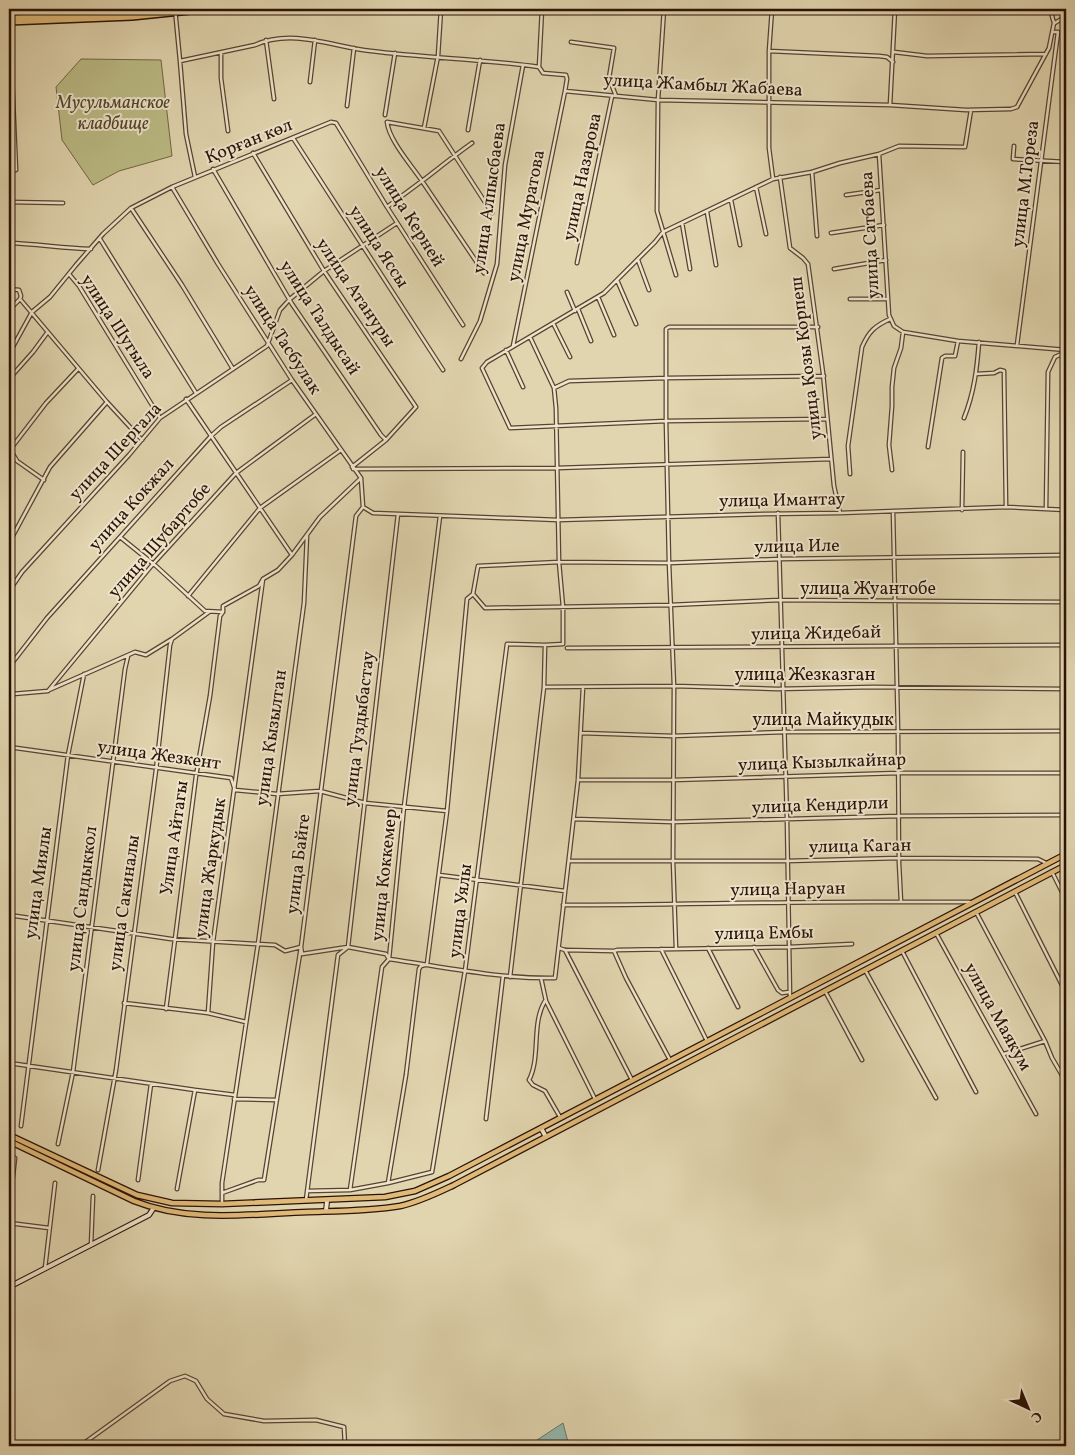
<svg xmlns="http://www.w3.org/2000/svg" width="1075" height="1455" font-family="Vollkorn,serif">
  <style>
    .green { fill: #bbbb85; stroke: #736646 }
    .water { fill: #94b8ae; stroke: #6a766b }
    .lines { fill: none; stroke-linecap: round; stroke-linejoin: round }
    .street-casing { stroke: #584330; stroke-width: 5 }
    .secondary-casing { stroke: #2b1206; stroke-width: 6 }
    .primary-casing { stroke: #2b1206; stroke-width: 7 }
    .highway-casing { stroke: #2b1206; stroke-width: 8 }
    .street { stroke: #ece4cb; stroke-width: 2.5 }
    .secondary { stroke: #ece4cb; stroke-width: 4 }
    .primary { stroke: #e0ba78; stroke-width: 4.5 }
    .highway { stroke: #e0ba78; stroke-width: 5 }
    .labels { text-anchor: middle; dominant-baseline: central; stroke-width: 4; stroke-linejoin: round; paint-order: stroke }
    .street-label { font-size: 18px; fill: #2b1206; stroke: #ece4cb }
    .park-label { font-size: 18px; font-style: italic; fill: #56452c; stroke: #ece4cb }
  </style>
  <rect width="100%" height="100%" fill="#e1d5af"/>
  <filter id="stains"><feTurbulence type="fractalNoise" baseFrequency=".004" numOctaves="4"/><feColorMatrix values="0 0 0 0 .2 0 0 0 0 .09 0 0 0 0 .02 0 0 0 .5 -.17"/></filter>
  <radialGradient id="worn" r=".72"><stop offset=".6" stop-color="#630" stop-opacity="0"/><stop offset="1" stop-color="#630" stop-opacity=".3"/></radialGradient>
  <path class="green" d="M81,59L161,60L172,156L119,171L93,185L62,140L56,87Z"/>
  <path class="water" d="M563,1423L569,1446H528Z"/>
  <g class="lines">
    <g class="street-casing">
      <path id="street" d="M46,9V17
        M175,9L180,61L255,45C293,28 333,47 371,51C427,58 483,59 539,67L543,73L566,75L567,79L565,91L658,100L890,105L966,110L1011,109L1017,107L1049,48L1054,23L1050,9
        M664,9L658,100L657,211L676,275
        M772,9L769,51V148L773,179
        M1055,23L1066,16
        M266,40L274,99
        M571,42L614,48L609,78L616,96
        M9,43L12,75L16,170L9,171
        M769,51L879,56L887,57L893,62
        M894,52L927,56L1046,54
        M221,53V78L228,131
        M180,61L186,134L195,177
        M539,67L542,9
        M310,82L315,40
        M890,105L895,9
        M347,106L354,48
        M385,115L395,53
        M424,128L438,56L441,9
        M468,130L480,60
        M293,138L443,370
        M472,143C455,155 439,168 422,181C411,165 389,140 387,122L439,131L492,213
        M1014,146L1013,159L1066,162
        M253,153L324,271L416,407L386,440
        M879,154L889,315L894,326L903,332L958,341L1066,350
        M213,169L292,304L381,435L386,440L352,467
        M812,172L817,236
        M780,177L790,248L803,258L808,264L823,373L834,486L840,513
        M172,187L218,264L292,380L361,478L363,507
        M756,187L766,234
        M846,195L881,190
        M731,200L740,245
        M9,202L63,203
        M387,207L422,181L484,273
        M131,208L182,285L233,369
        M707,212L716,265
        M682,223L690,269
        M831,233L884,225
        M100,239L196,393
        M9,243C36,244 63,248 91,249
        M638,260L649,290
        M577,263L612,96
        M834,269L886,260
        M69,274L79,286L160,418
        M617,280L636,324
        M9,289L19,290L21,296L20,299L107,402L142,440
        M567,292L575,311
        M598,297L614,335
        M850,299H888
        M578,309L591,341
        M9,310L20,299
        M553,323L570,357
        M818,327H669L666,329V421L669,563L780,559L1066,555
        M530,337L554,388L556,408L559,562L669,563L674,686L673,861L676,949
        M1017,345L1058,32H1053
        M513,346L565,91
        M506,350L523,387
        M1066,352L1055,357L1048,372L1046,509L1066,510
        M9,354L32,312L50,297L76,265L103,234L131,208L172,187L331,122L336,123L387,207L463,325
        M461,359L480,321L497,264L505,165L523,65
        M976,374L994,373L1000,370L1004,371L1006,507L1046,509
        M9,379L33,352L47,333
        M554,388L569,381L667,378L824,376
        M186,399L292,555
        M964,418C974,393 977,369 979,342
        M827,419L666,421L510,428L482,368L487,362L604,293L655,242L663,232L773,179L812,172L840,163L879,154L899,146L965,147L971,110
        M928,447L942,358L945,356H955L958,341
        M10,449L17,461L44,480
        M9,451L46,403L78,369
        M353,469L557,468L831,459
        M892,470L889,445L892,406V387L894,368L901,348L903,332
        M850,474L848,446L862,347C869,331 875,326 890,319
        M363,507L373,513L558,520L764,514L840,513L1006,507
        M962,510L963,452
        M893,511L898,732L899,863L901,902H970
        M778,513L787,819L790,999
        M307,535L304,603L258,944L275,945L285,951L301,947L302,954L348,947L398,514
        M120,537L156,566L205,611L223,612V606L259,586L263,579L278,570L292,555L320,517L361,478
        M9,543L50,467L107,402
        M9,591L22,572L129,455L160,418L267,346L280,310L290,299L324,271L397,223
        M473,594L485,608L670,605L780,600L1066,602
        M188,596L260,508L341,450
        M567,648L1066,645
        M9,667L47,618L211,436L221,427L292,380
        M544,687L674,686L777,689L873,687L1066,689
        M49,690L135,652L146,655L172,639L209,612
        M9,691L13,694L48,691L153,564L236,473L316,414
        M581,733L673,736L786,732L1066,731
        M9,747L231,778L235,790L277,794L320,791L365,803L447,811
        M578,780H673L898,773H1066
        M574,819L673,822L898,816L1066,815
        M569,861H787L899,858L1038,859L1046,863
        M1052,872L1066,900
        M439,875L565,891
        M1015,892L1066,993
        M563,905C676,905 788,901 901,902
        M976,912L1045,1041L1052,1058L1066,1082
        M9,915L171,939L258,944L222,1183V1204
        M936,933L1036,1114
        M754,947L778,990L782,993L789,992
        M559,948L565,950L614,951
        M708,948L738,1007
        M661,949L707,1041
        M565,950L632,1080
        M902,951L976,1092
        M427,964L447,811L467,599L473,594L478,566L559,562L563,607V644L545,645L544,687L510,977
        M865,970L936,1098
        M541,978L546,1001L595,1099
        M825,991L862,1060
        M545,1001C531,1024 541,1057 529,1080L533,1085L545,1091L560,1117
        M124,1003L208,1013L246,1022
        M166,1009L196,776L210,696L220,616L223,612
        M208,1013L213,942L263,579
        M1004,1054L1045,1041
        M670,1060L626,978L614,951L617,950L789,947L852,944
        M9,1063L195,1090L177,1189
        M195,1090L235,1095
        M234,1099L277,1100
        M486,1119L503,976
        M21,1126L68,755L84,674
        M58,1144L73,1072L125,669L128,656
        M98,1170L116,1070L156,770L170,645L172,639
        M138,1180L151,1084
        M388,1183L432,1172L465,971L507,644L545,645
        M350,1190L388,1183L406,1075L419,969L421,966L425,965
        M307,1191L350,1190L382,967L389,959L404,807L440,516
        M222,1193L258,1180H264L301,947L356,516L363,507
        M306,1200L338,955L348,947L386,954L389,959C444,967 499,979 555,978L578,780L583,687
        M9,1211L15,1158
        M9,1223L49,1228
        M91,1245L93,1196
        M45,1268L55,1183
        M80,1446L170,1381L185,1376L196,1381L207,1399L224,1414L264,1421L316,1420L344,1427L345,1446"/>
    </g>
    <g class="secondary-casing">
      <path id="secondary" d="M541,1128L546,1137
        M326,1211L327,1201
        M9,1287L149,1215L153,1209"/>
    </g>
    <g class="primary-casing">
      <path id="primary" d="M9,1135L137,1195L172,1203L222,1204L385,1197L415,1191L449,1176L1066,854
        M9,1141L134,1201C189,1223 251,1214 308,1212C339,1211 370,1211 400,1206C419,1202 437,1193 454,1185L1066,865"/>
    </g>
    <g class="highway-casing">
      <path id="highway" d="M9,18L104,15L161,11
        M9,22L132,17L210,9"/>
    </g>
    <use href="#street" class="street"/>
    <use href="#secondary" class="secondary"/>
    <use href="#primary" class="primary"/>
    <use href="#highway" class="highway"/>
  </g>
  <g class="labels">
    <g class="street-label">
      <text transform="translate(703 86) rotate(3)">улица Жамбыл Жабаева</text>
      <text transform="translate(249 142) rotate(-22)">Қорған көл</text>
      <text transform="translate(583 177) rotate(-78)">улица Назарова</text>
      <text transform="translate(1026 184) rotate(-83)">улица М.Тореза</text>
      <text transform="translate(490 198) rotate(-82)">улица Алпысбаева</text>
      <text transform="translate(527 216) rotate(-79)">улица Муратова</text>
      <text transform="translate(409 217) rotate(58)">улица Керней</text>
      <text transform="translate(871 235) rotate(-93)">улица Сатбаева</text>
      <text transform="translate(378 247) rotate(57)">улица Яссы</text>
      <text transform="translate(355 293) rotate(56)">улица Атануры</text>
      <text transform="translate(319 318) rotate(57)">улица Талдысай</text>
      <text transform="translate(117 327) rotate(57)">улица Шугыла</text>
      <text transform="translate(282 340) rotate(57)">улица Тасбулак</text>
      <text transform="translate(807 358) rotate(-97)">улица Козы Корпеш</text>
      <text transform="translate(116 452) rotate(-47)">улица Шергала</text>
      <text transform="translate(782 501) rotate(-1)">улица Имантау</text>
      <text transform="translate(132 505) rotate(-48)">улица Кокжал</text>
      <text transform="translate(160 541) rotate(-49)">улица Шубартобе</text>
      <text transform="translate(797 547) rotate(-1)">улица Иле</text>
      <text x="868" y="589">улица Жуантобе</text>
      <text transform="translate(816 634) rotate(-1)">улица Жидебай</text>
      <text x="805" y="675">улица Жезказган</text>
      <text x="823" y="720">улица Майкудык</text>
      <text transform="translate(360 729) rotate(-83)">улица Туздыбастау</text>
      <text transform="translate(272 738) rotate(-82)">улица Кызылтан</text>
      <text transform="translate(159 756) rotate(8)">улица Жезкент</text>
      <text transform="translate(822 763) rotate(-2)">улица Кызылкайнар</text>
      <text transform="translate(820 806) rotate(-2)">улица Кендирли</text>
      <text transform="translate(175 838) rotate(-82)">Улица Айтагы</text>
      <text transform="translate(860 847) rotate(-1)">улица Каган</text>
      <text transform="translate(299 864) rotate(-83)">улица Байге</text>
      <text transform="translate(211 868) rotate(-82)">улица Жаркудык</text>
      <text transform="translate(385 875) rotate(-84)">улица Коккемер</text>
      <text transform="translate(39 883) rotate(-82)">улица Миялы</text>
      <text transform="translate(788 890) rotate(-1)">улица Наруан</text>
      <text transform="translate(83 899) rotate(-83)">улица Сандыккол</text>
      <text transform="translate(125 903) rotate(-82)">улица Сакиналы</text>
      <text transform="translate(461 911) rotate(-83)">улица Уялы</text>
      <text transform="translate(764 934) rotate(-1)">улица Ембы</text>
      <text transform="translate(997 1017) rotate(61)">улица Маякум</text>
    </g>
    <g class="park-label">
      <text x="113" y="103">Мусульманское<tspan x="113" dy="21">кладбище</tspan></text>
    </g>
  </g>
  <rect width="1075" height="1455" fill="none" stroke="#e1d5af" stroke-width="30"/>
  <rect x="10" y="10" width="1055" height="1435" fill="none" stroke="#2b1206" stroke-width="2.5"/>
  <rect x="15" y="15" width="1045" height="1425" fill="none" stroke="#2b1206"/>
  <g transform="translate(1028 1408) rotate(136)" stroke="#ece4cb" stroke-width="4" paint-order="stroke">
  <path d="M0-4L9 19L0 12L-9 19Z" fill="#2b1206"/>
  <text y="-8" font-size="14" font-weight="bold" text-anchor="middle" fill="#2b1206">С</text>
  </g>
  <rect width="100%" height="100%" filter="url(#stains)"/>
  <rect width="100%" height="100%" fill="url(#worn)"/>
</svg>
